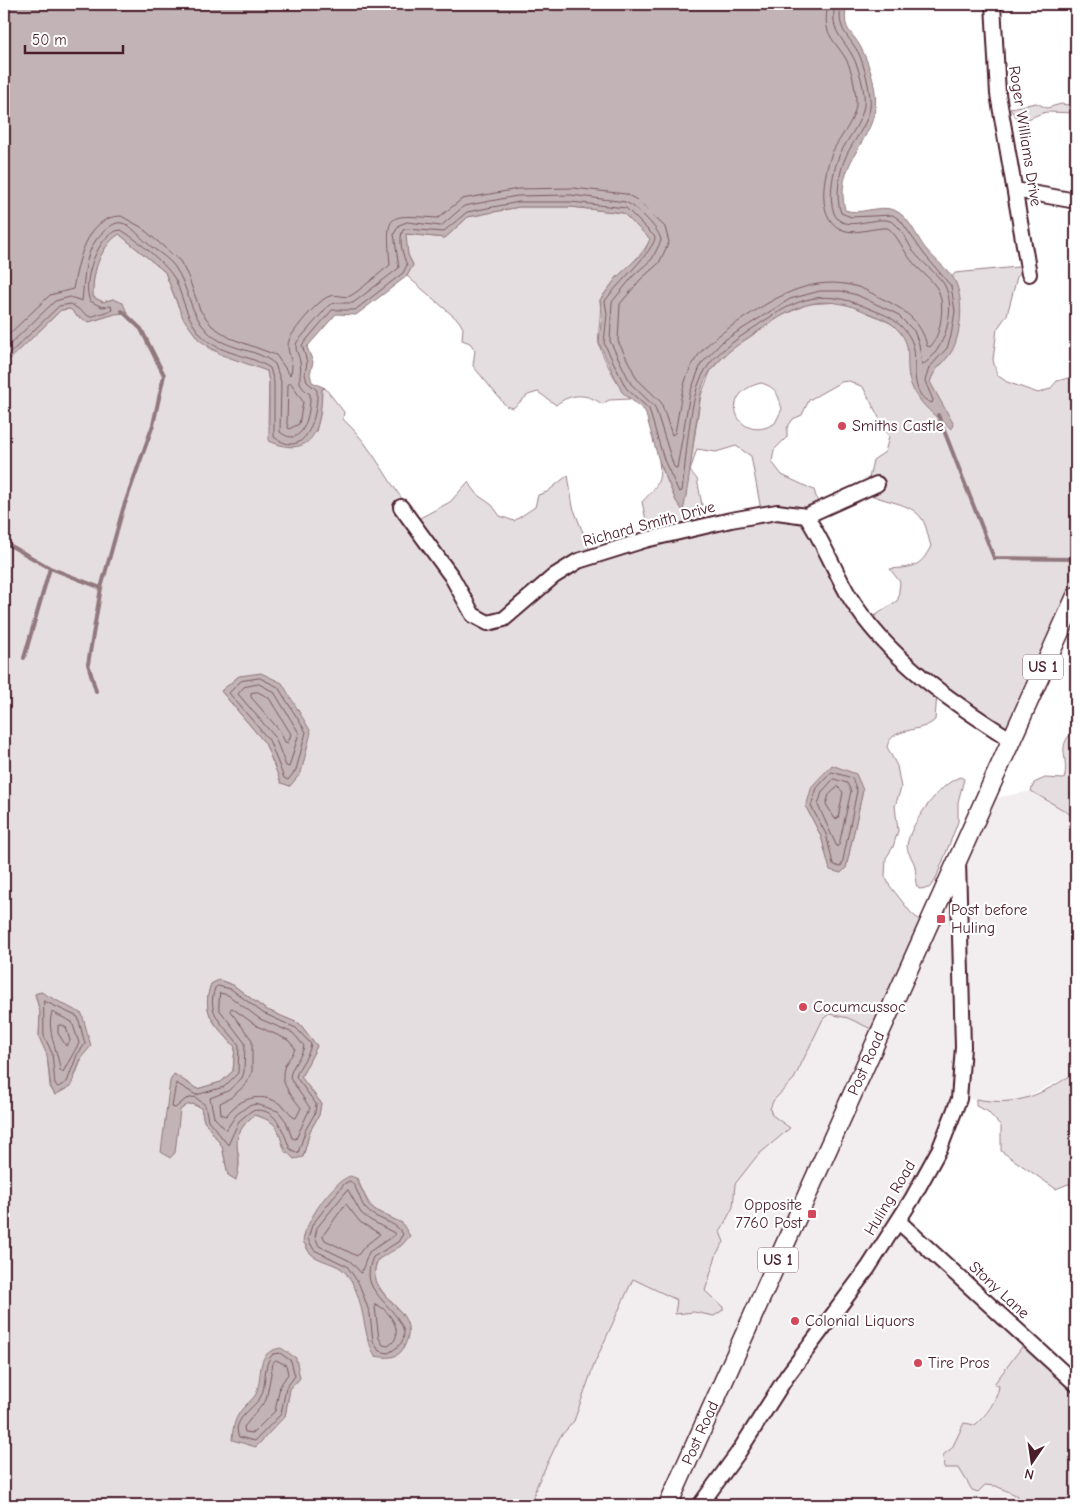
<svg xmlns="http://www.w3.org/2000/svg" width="1080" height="1509" font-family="'Comic Neue',sans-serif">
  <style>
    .built { fill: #f2eeef }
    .green { fill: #e5dee0; stroke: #987e86; fill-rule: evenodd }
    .water { fill: #c1b3b6; stroke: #91787e }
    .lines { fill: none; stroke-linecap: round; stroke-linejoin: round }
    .shore { stroke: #7a5a63; stroke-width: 1 }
    .stream { stroke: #91787e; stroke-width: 4 }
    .minor-casing { stroke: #4a1f2b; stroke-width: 18 }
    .major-casing { stroke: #4a1f2b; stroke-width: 21 }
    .minor { stroke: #fff; stroke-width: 14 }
    .major { stroke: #fff; stroke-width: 18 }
    .poi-dot { fill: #d1495b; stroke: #fff; stroke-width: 2 }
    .labels { text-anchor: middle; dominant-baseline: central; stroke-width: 4.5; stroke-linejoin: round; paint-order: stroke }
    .shield { fill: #fff; stroke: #80626b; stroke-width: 1 }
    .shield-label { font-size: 15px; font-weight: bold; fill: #4a1f2b }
    .street-label { font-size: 16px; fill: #4a1f2b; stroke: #fff }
    .poi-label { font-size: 16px; fill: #4a1f2b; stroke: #fff; text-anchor: start }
  </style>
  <rect width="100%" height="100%" fill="#fff"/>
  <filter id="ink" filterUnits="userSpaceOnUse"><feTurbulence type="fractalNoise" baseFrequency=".02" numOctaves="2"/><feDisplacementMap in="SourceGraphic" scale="10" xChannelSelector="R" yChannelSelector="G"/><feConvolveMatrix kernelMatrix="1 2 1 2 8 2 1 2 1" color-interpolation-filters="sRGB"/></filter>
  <g filter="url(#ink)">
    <path class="built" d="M1031,791L1067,812L1076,821V1072L1019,1101L998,1103L960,1098L898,1222L1025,1343L994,1384L999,1386L998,1396L975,1425L964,1424L952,1449L959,1468L972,1490L989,1484L996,1486L1018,1496L1021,1505H531L537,1485L560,1437L574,1421L595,1362L633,1279L677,1300L676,1314L694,1312L714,1316L723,1307L705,1291L717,1253L724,1242L720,1232L733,1207L735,1184L757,1156L790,1128L772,1115L770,1109L773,1101L794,1079L823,1019L829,1014L848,1018L879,1033L990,799Z"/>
    <path class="green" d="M1036,103L1047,108L1061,104L1076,106V113C1067,113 1057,112 1048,112C1033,113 1021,131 1010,108Z
      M519,207H571L623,213L651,239C638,262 615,277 600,300C602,314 597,334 599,344C603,359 620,390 631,399L609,400L602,404C587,393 570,393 556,405L538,392L528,395L513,408L506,406L473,366L475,350L470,343L462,340L463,328L459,321L407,276L413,265L408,255L405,234L445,238L468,217Z
      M119,234L165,272L178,306L210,349L267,371L269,382L268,424L316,432L320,415L322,389L325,388L344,412L343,419C374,447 390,488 418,519L450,502L468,482L479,496L492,505L500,516L514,521L535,507L538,495L547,492L568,475L573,507L591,553L649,534L642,502C656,487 662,483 659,461L676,501L683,510L701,395L711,370L730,350L781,316L808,304L839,302L853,305L892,324L904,336L908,347L909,377L922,402L942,422L939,401L930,382C934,369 938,369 945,360C962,337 965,301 952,277L955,273L1028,266L1017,277L1007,315L997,329L993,360L997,375L1007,382L1038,393L1050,389L1057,381L1076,376V598L1013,735L937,693L935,720C920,734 891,726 887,747L897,766L901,788L895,806L898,831L893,847L886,858L885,876L890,886L912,914L920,920L930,922L880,1033L848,1018L829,1014L823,1019L794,1079L773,1101L770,1109L772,1115L790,1128L757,1156L735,1184L733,1207L720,1232L724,1242L717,1253L705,1291L723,1307V1310L714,1316L694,1312L675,1314L677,1300L633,1279L595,1362L574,1421L560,1437L537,1485L531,1505H4V365L61,310L70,309L78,317L89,322L115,314L113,299L103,302L93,297C92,273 99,248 119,234ZM849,381L863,387L889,437L885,452L873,460L866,492C883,503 910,501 922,519C927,526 928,538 931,546C920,568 913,567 890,569L900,582L898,600L869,620L808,516L820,509L814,490L782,475L772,462L774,450L787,437V428L793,419L802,415L809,400L841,382ZM761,383C776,387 778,394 782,409L775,423C740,446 714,394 761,383ZM736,446L751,456L761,510L705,520L697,479L690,471L697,449L716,452ZM239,676L290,786L281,782L265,743L221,691ZM863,790L846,868L841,873L830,869L821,836L806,807ZM219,980L233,985L265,1009L300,1024L317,1046L301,1077L321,1103L319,1115L310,1131L303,1157L285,1152C277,1128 280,1122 254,1115C220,1145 249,1150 235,1179L228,1175L222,1146L204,1121L201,1108L189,1103L180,1110L174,1074L197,1089L221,1082L233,1071L235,1047C216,1025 200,1015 211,984ZM41,992L82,1058L71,1086L55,1095L50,1087L47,1054L39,1037L40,1012L35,994ZM357,1178C371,1210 370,1209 402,1223C375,1267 358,1270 401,1312L368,1342C365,1320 362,1285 343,1270C326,1256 301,1261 304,1231ZM300,1378L290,1389L285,1416L241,1411L256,1395Z
      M1076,730V821L1067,812L1031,791L1034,783L1045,778L1064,779C1070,757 1054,745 1076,730Z
      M960,777L964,779L958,802V822L935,881L929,888L919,889C913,882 917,876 915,867C914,860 907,853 907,846C909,825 940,783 960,777Z
      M1076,1072V1186L1068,1184L1056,1189L1001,1151V1126L987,1111L976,1106V1099C1019,1107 1040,1095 1076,1072Z
      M1025,1343L1076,1386V1505H1021L1018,1496L996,1486L985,1485L978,1492L972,1490L959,1468H944L943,1455L952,1448L964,1423L975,1425C986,1415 997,1401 999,1386L994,1384Z"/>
    <path class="water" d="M4,4H847C841,34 853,29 863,52C870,67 878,92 875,109C870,144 834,165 845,210C860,216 878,204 894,210C909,216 916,236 925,248C933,258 944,266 952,276C965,294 962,332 952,351C944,364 935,367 930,382L953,423L952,429C934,416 913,399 909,377C905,354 914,344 893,325C886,319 874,316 866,312C817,290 792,308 751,336C733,348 715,360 705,380C700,391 699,405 697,417C692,448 690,480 683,511L676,501L659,461L645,411L622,392L599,343L602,314L600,300L617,277L644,252L650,239L623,213L571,207H519L468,217L445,238L406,234L408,255L413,265L407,276L356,315L336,314L307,347L313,362L310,374L312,382L325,388L322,389C321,426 315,461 269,441V382L267,371L222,355L199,340L183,318L165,272L119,234C99,248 92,274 93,297L103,302L113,299L123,303L127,313L115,314L89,322L78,317L70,309L61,310L4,365Z
      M261,673L282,683L311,732L301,773L290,786L281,783L265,743L221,691L239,676Z
      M832,765L856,774L863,790L846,868L841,873L830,870L821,836L806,807L812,786Z
      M219,980L233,985L265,1009L300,1024L317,1046L301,1077L321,1103L319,1115L310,1131L303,1157L294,1159C271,1139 291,1125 254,1115C223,1142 246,1149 236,1180L228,1175L222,1146L204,1121L201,1108C192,1102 189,1103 180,1110L175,1153L170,1158L161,1152L170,1081L174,1074L197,1089L221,1082L233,1071L235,1047C216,1024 200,1015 211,984Z
      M41,992L82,1014L91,1046L81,1058L71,1086L55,1095L51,1087L47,1055L39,1037L40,1012L35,994Z
      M350,1176L356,1178L369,1205L376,1211L402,1223L410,1236L401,1246L377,1260C375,1267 373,1276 376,1283C389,1307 421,1316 403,1349C397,1359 386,1358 375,1356C360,1329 367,1300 345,1272C337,1263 320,1262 311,1254C307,1251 307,1245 303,1242C305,1222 331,1183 350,1176Z
      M281,1348L296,1358L300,1378L290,1389L285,1416L256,1447L232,1440C233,1425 235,1416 246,1405C249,1402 254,1398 256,1394C264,1374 254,1352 281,1348Z"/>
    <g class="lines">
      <path class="shore" d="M4,339L50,295L73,289C78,264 86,216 121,216L141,227L180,261L188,276L200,310L212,326L230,338L276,355L290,375C297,362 283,351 290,338C296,327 319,299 330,296C337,294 344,298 350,296C357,293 382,271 390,265C386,211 386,215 438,218L462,199L518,189L573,188L626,194L637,200L665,227L669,242L659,263L640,280L620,304L618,341L637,379L661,402L672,435L675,433C680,408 681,381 695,360C707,341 726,330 744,318C779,295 815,274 858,287C867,290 876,296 885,300C906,310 922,323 927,346L930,347C941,336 946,302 937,288C930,277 918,270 911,260C903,250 898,236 888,228C875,227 859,234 846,231C814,223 823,174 833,151C840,136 858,118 856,99C855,87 852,70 846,59C832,36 822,35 828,4
        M4,350L55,301L70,297L82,301C85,275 83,246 108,228C112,225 116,222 122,223C131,225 139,236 146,242C155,251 167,256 175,267C189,287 189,313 207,331C226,351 255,347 275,364L281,382L280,432C304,451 311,410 310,394C293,383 303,376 300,362C299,354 294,350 297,342L329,305L335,303H353L399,268L394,234L399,225L407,222L441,226L464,206L517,196L571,195L625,202C635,205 661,230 661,241L652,259L634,275L612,302L610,341L631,384L655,407L674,467L677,468L690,393L701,364L723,341L790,299L820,291H841L857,295L897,314L914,331L919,344L922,365C944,353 958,308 944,284C936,272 922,263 913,251C907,242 901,225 890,221C875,215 842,235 834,213C828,197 833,169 840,154C847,139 861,124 864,106C866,93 859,67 852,55C840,34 830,31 835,4
        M4,359L59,306L71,304L90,317L112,310L111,306L102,307L90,301C81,283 98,231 121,230C135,238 169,266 176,281C184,301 187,320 202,336C221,355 249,354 270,368L274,382V437C307,462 318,414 317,390L307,382L305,374L307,362L302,345L332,310H355L403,273L407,265C403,256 398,240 403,230L407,229L443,232L467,212L519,202H571L626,208L655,237C655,250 616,285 605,301L607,314L604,343L626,388L649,409L664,460L679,492L682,491C686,461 689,403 701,378C711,356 730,344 749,331C792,302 817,285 868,308C877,312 888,315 895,321C903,327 910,335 913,345C918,363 908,395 932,403L933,400L925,381L929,368L947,348L951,336L955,311L951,286L924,254L901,221L893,215L851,217L841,213C835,197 839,172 846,156C853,141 867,126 870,108C872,96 864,63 858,52C846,32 837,30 841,4
        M291,383L303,402L299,424L289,429L287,424L288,385Z
        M260,678L278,687L306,732L296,770L288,780L284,778L269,740L229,693L241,681Z
        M259,684L274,692L299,733L289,767L286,766L275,737L238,694L244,687Z
        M258,692L269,698L291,734L288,743L285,742L280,731L251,697V693Z
        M832,772L852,778L857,791L842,865L839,867L833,864L826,834L811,806L817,788Z
        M834,779L847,783L851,791L839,845L837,847L818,805L822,792Z
        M838,787L843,792L838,818L835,819L826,804L829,795Z
        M218,986L231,989L263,1013L296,1028L311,1044C309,1057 299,1065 296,1077L316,1104L315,1113L306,1129L298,1153L290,1149C283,1131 276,1105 251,1111L239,1121L228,1145L208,1120L205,1105L195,1097L186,1099L175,1108L172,1107L176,1083L196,1095L224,1087L238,1073L239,1045C225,1025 205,1015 215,988Z
        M220,993L228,995L260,1019L293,1033L304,1046C302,1058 291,1065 290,1078L310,1108L296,1139L292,1138L286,1121L278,1111L256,1104L248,1106L236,1115L226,1130L214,1117L210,1098L228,1091L242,1078L244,1072L245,1043L219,1009Z
        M44,1001L78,1017L85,1044L77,1055L67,1082L58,1087L55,1085L52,1053L44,1036Z
        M232,1008L257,1026L288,1040L295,1048C294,1054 288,1059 285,1065C278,1083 291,1094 301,1108L296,1118L293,1117C275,1091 244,1091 226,1116L221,1114L220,1103L232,1097L245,1085L252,1072V1040L230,1011Z
        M52,1012L72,1022L79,1043L63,1072L60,1070C58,1050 46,1031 52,1012Z
        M62,1025L66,1027L70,1041L66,1046L58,1033V1026Z
        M350,1181C358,1187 359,1200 365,1208C376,1221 395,1220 403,1234L398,1242L373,1257C370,1264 367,1275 371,1284C379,1305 429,1333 388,1353L379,1351L373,1341L370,1314L359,1284L347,1266L314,1250L308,1239L312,1225L344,1184Z
        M348,1190L361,1213L370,1220L396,1234L369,1252L361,1273L350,1261L319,1246L315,1237L317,1228Z
        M346,1204L360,1222L380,1234L365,1246L357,1256L325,1240L323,1236Z
        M375,1304C390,1309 407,1336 388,1346L383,1345L379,1338Z
        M273,1354L280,1353L291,1361L295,1376L286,1388L281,1414L255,1441L239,1437C231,1420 252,1410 260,1398C268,1385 261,1366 273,1354Z
        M276,1360L286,1365L288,1374L280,1386L275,1411L253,1433L245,1432L244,1427L266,1400L273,1363Z"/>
      <path class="stream" d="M938,415L994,558L1076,559
        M4,542L50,568L101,588
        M24,658L50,568
        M96,691L88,664L101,588L123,509L153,425L164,375L141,329L122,311"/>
      <g class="minor-casing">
        <path id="minor" d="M993,4L998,94L1029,274
          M1015,190L1076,201
          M401,507L452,577L473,615L488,623L504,619L554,576L578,561L645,540L731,520L777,512L806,516L877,484
          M806,516C823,541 834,570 849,596C887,658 950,701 1010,739
          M898,1221L1076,1384
          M700,1505L738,1453L787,1376L868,1268L912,1199L940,1148L959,1099L963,1047L958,861"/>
      </g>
      <g class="major-casing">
        <g id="major">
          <path id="s1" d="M668,1505L1076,596"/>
        </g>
      </g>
      <use href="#minor" class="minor"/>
      <use href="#major" class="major"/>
    </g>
  </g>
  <g class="poi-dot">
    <circle cx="842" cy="426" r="5"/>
    <rect x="936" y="914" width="10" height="10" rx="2.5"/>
    <circle cx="803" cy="1007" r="5"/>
    <rect x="807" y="1209" width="10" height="10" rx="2.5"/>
    <circle cx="795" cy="1321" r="5"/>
    <circle cx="918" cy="1363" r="5"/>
  </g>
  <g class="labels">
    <g class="shield">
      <rect x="1023" y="654.5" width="40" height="25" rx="4"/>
      <rect x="758" y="1247.5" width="40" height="25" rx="4"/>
    </g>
    <g class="shield-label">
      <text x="1043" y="667">US 1</text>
      <text x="778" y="1260">US 1</text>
    </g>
    <g class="street-label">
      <text transform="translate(1025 136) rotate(81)">Roger Williams Drive</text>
      <text transform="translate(649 524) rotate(-15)">Richard Smith Drive</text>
      <text stroke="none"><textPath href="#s1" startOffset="484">Post Road</textPath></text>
      <text transform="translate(890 1198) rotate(-59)">Huling Road</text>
      <text transform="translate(999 1290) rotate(43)">Stony Lane</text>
      <text stroke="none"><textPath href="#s1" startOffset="79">Post Road</textPath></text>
    </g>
    <g class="poi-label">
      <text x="852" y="426">Smiths Castle</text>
      <text x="951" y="910">Post before<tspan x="951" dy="18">Huling</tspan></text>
      <text x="813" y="1007">Cocumcussoc</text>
      <text x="802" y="1205" text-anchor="end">Opposite<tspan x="802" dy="18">7760 Post</tspan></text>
      <text x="805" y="1321">Colonial Liquors</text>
      <text x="928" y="1363">Tire Pros</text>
    </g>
  </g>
  <rect width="1080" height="1509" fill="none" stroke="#fff" stroke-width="20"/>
  <rect x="10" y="10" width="1060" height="1489" fill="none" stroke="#4a1f2b" stroke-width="2" filter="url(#ink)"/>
  <g transform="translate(1032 1462) rotate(193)" stroke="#ffffff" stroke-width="4" paint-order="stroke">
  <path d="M0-4L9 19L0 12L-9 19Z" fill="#4a1f2b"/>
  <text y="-8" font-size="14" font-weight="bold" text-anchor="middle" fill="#4a1f2b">N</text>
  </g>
  <path d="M25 45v8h98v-8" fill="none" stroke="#4a1f2b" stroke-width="2.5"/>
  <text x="32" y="45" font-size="15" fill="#4a1f2b" stroke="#ffffff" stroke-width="4" paint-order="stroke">50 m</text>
</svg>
